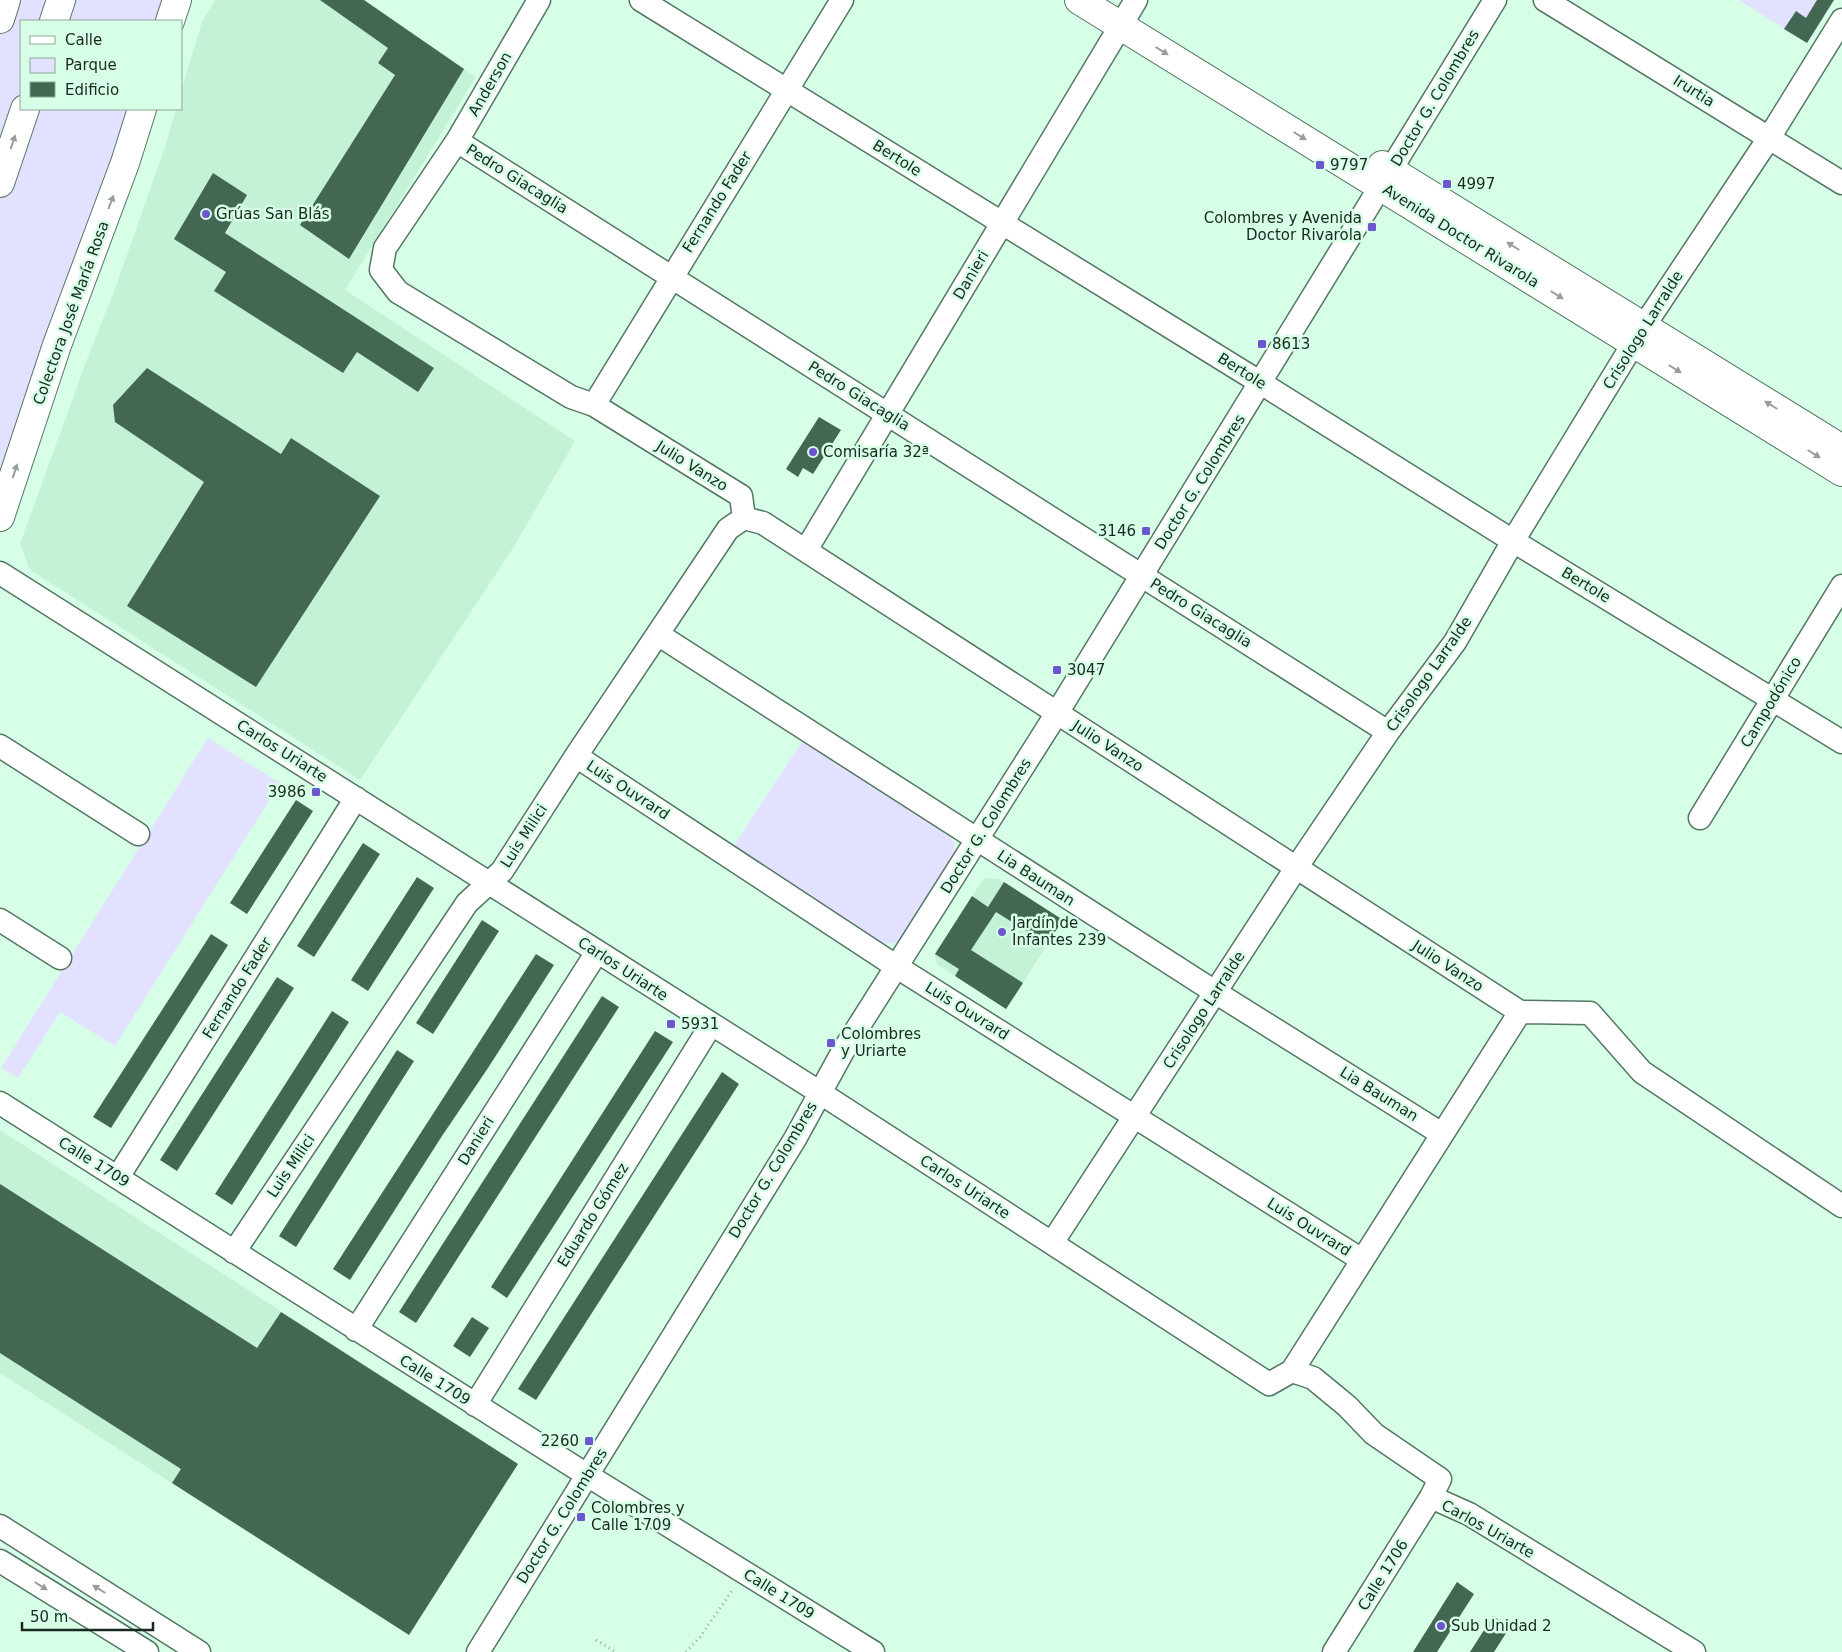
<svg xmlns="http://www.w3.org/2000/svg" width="1842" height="1652" font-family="'DejaVu Sans',sans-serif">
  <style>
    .built { fill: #c4f2d7 }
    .green { fill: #e2e1ff }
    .building { fill: #446754 }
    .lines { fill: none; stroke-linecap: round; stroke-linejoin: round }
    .minor-casing { stroke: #547764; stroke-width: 25 }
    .major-casing { stroke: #547764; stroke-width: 30 }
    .highway-casing { stroke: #547764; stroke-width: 30 }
    .path { stroke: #91af9d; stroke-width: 3; stroke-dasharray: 1 4; stroke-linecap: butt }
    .minor { stroke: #fff; stroke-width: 22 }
    .major { stroke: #fff; stroke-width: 28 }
    .highway { stroke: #fff; stroke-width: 28 }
    .oneway { fill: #989e9b }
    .poi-dot { fill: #6c56d0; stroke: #d7fee7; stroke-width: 2 }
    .labels { text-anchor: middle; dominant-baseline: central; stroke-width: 5; stroke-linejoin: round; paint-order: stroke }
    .street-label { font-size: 15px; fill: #192820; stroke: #d7fee7 }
    .poi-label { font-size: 15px; fill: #192820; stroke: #d7fee7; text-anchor: start }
  </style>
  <rect width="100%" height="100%" fill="#d7fee7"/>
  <path class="built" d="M215,0H364L476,77L345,290L575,441L515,545L360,780L30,570L20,544L86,362L115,289L166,144L176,109H181V91L202,22Z
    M984,878L999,879L1063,920L1006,1009L937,964L935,954Z
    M0,1130L518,1464L409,1635L0,1373Z"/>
  <path class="green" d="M0,0H177L170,21H21V109H142L0,517Z
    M1739,0H1834L1807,43Z
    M208,738L280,783L115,1046L60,1012L18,1078L1,1068Z
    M803,740L948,832L954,842L955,856L900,941L891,944L880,942L733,847Z"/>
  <path class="building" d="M320,0H364L464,69L349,259L300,225L395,75L378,63L388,48Z
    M1817,0H1834L1807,43L1784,29L1796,11L1806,18Z
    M213,173L247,195L225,233L434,368L418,392L357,352L343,373L214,291L226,272L174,239Z
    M147,368L281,454L291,438L380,496L256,687L127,606L204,482L115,422L113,405Z
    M819,417L841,430L813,474L803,468L798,477L786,469Z
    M296,800L313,811L247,914L230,903Z
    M363,843L380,854L314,957L297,946Z
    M417,877L434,888L368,991L351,980Z
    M1004,882L1063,920L1047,944L996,912L971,950L1023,983L1006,1009L955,976L959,969L935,954L972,896L988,907Z
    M482,920L499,931L433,1034L416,1023Z
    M211,934L228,945L111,1128L93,1117Z
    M536,954L554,965L488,1068L442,1136L350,1280L333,1269Z
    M277,977L294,988L177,1171L160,1160Z
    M602,996L619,1007L416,1323L399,1312Z
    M332,1011L349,1022L232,1205L215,1194Z
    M655,1031L673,1042L507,1298L491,1287Z
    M397,1050L414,1061L296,1247L279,1236Z
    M722,1072L739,1084L536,1400L518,1389Z
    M0,1184L257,1348L281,1312L518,1464L409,1635L172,1483L181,1469L0,1353Z
    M472,1317L489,1328L470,1357L453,1346Z
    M1457,1582L1474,1594L1437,1652H1413Z
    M1493,1616L1510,1627L1494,1652H1470Z"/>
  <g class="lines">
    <g class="minor-casing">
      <path id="minor" d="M539,0L457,141L385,248L381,270L398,292L571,397L594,405L741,496L744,518
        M641,0L1261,383L1513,541L1842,742
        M1545,0L1842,183
        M457,141L1388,732
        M594,405L842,0
        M744,518L763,523L1520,1012L1590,1013L1642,1072L1842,1206
        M806,550L1136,0
        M0,573L819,1092L1269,1384L1292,1371L1520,1012
        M659,635L1215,992L1442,1134
        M0,746L138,834
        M576,756L897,967L1362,1260
        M1700,818L1842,586
        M0,920L60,958
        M0,1103L587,1475L873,1652
        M118,1177L356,798
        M1052,1243L1296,868L1388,732L1455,642L1513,541L1644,326L1769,138L1842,20
        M234,1252L467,903L502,871L576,756L728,529L744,518
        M356,1330L597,952
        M1292,1371L1313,1378L1347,1406L1374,1434L1440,1479L1431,1497L1334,1652
        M475,1405L711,1025
        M1431,1497L1469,1514L1694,1652
        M0,1526L199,1652
        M0,1561L147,1652
        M478,1652L795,1139L843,1051L1057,713L1495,0"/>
    </g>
    <g class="major-casing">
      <path id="major" d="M1079,0L1842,472
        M170,21L177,0
        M1382,165L1842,449
        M0,517L57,345L125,163L142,109"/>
    </g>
    <g class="highway-casing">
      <path id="highway" d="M0,19L6,0
        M54,21L61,0
        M0,183L25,109"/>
    </g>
    <path class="path" d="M596,1640L616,1652
      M686,1652L700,1637L734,1588"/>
    <use href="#minor" class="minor"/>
    <use href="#major" class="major"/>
    <use href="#highway" class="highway"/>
  </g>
  <defs><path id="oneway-solid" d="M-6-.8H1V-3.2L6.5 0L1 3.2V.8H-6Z" transform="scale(1.25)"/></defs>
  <g class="oneway">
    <use href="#oneway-solid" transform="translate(1162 51) rotate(32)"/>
    <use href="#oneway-solid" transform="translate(1300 136) rotate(32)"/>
    <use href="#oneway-solid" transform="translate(13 142) rotate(-72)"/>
    <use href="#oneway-solid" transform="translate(111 202) rotate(-69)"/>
    <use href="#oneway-solid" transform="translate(1513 246) rotate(-148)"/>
    <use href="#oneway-solid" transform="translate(1557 295) rotate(32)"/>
    <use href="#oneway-solid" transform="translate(1675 369) rotate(32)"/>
    <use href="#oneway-solid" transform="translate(1771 405) rotate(-148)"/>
    <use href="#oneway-solid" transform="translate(1814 454) rotate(32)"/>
    <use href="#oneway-solid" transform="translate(15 471) rotate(-72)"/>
    <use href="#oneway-solid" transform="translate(41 1586) rotate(32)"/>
    <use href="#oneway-solid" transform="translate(99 1589) rotate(-148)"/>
  </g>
  <g class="poi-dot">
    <rect x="1315" y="160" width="10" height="10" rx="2.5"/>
    <rect x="1442" y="179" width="10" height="10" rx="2.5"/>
    <circle cx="206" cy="214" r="5"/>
    <rect x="1367" y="222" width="10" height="10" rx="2.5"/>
    <rect x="1257" y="339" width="10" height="10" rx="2.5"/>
    <circle cx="813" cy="452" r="5"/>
    <rect x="1141" y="526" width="10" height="10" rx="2.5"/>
    <rect x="1052" y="665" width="10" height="10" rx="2.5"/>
    <rect x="311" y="787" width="10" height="10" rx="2.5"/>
    <circle cx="1002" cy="932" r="5"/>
    <rect x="666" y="1019" width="10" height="10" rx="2.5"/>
    <rect x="826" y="1038" width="10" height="10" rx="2.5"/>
    <rect x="584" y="1436" width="10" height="10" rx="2.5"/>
    <rect x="576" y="1512" width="10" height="10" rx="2.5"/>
    <circle cx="1441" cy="1626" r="5"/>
  </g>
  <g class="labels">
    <g class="street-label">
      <text transform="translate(490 84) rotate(-60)">Anderson</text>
      <text transform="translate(1694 91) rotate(32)">Irurtia</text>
      <text transform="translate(1435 98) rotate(-59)">Doctor G. Colombres</text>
      <text transform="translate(897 158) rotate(32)">Bertole</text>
      <text transform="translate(517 179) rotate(32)">Pedro Giacaglia</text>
      <text transform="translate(717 202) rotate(-58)">Fernando Fader</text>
      <text transform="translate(1461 236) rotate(32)">Avenida Doctor Rivarola</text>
      <text transform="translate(971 275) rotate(-59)">Danieri</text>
      <text transform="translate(71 313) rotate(-70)">Colectora José María Rosa</text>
      <text transform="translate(1643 330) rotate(-58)">Crisologo Larralde</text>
      <text transform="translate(1242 371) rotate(32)">Bertole</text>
      <text transform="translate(859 396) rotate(32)">Pedro Giacaglia</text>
      <text transform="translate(692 466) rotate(32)">Julio Vanzo</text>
      <text transform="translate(1200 482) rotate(-58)">Doctor G. Colombres</text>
      <text transform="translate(1586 585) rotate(31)">Bertole</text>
      <text transform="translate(1201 613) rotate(32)">Pedro Giacaglia</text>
      <text transform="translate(1429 674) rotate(-55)">Crisologo Larralde</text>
      <text transform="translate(1771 702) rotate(-59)">Campodónico</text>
      <text transform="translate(1108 746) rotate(33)">Julio Vanzo</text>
      <text transform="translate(282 751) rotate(32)">Carlos Uriarte</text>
      <text transform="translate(628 790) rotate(33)">Luis Ouvrard</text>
      <text transform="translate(986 826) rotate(-58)">Doctor G. Colombres</text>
      <text transform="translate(524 836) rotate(-57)">Luis Milici</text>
      <text transform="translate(1036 878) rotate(33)">Lia Bauman</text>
      <text transform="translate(1448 966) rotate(33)">Julio Vanzo</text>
      <text transform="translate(623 969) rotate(33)">Carlos Uriarte</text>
      <text transform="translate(237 988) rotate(-58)">Fernando Fader</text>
      <text transform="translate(1204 1010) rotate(-57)">Crisologo Larralde</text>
      <text transform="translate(967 1011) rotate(32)">Luis Ouvrard</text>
      <text transform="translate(1379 1094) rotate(32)">Lia Bauman</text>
      <text transform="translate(476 1141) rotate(-58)">Danieri</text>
      <text transform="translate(94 1162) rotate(32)">Calle 1709</text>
      <text transform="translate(291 1166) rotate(-56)">Luis Milici</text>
      <text transform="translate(773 1170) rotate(-59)">Doctor G. Colombres</text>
      <text transform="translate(965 1187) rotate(33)">Carlos Uriarte</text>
      <text transform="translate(593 1215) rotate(-58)">Eduardo Gómez</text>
      <text transform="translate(1309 1227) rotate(32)">Luis Ouvrard</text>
      <text transform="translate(435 1380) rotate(32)">Calle 1709</text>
      <text transform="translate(562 1516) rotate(-58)">Doctor G. Colombres</text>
      <text transform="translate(1488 1529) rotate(29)">Carlos Uriarte</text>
      <text transform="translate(1383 1575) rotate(-58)">Calle 1706</text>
      <text transform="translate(779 1594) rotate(32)">Calle 1709</text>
    </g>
    <g class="poi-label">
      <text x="1330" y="165">9797</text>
      <text x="1457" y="184">4997</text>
      <text x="216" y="214">Grúas San Blás</text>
      <text x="1362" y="218" text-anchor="end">Colombres y Avenida<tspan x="1362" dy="17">Doctor Rivarola</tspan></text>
      <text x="1272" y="344">8613</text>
      <text x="823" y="452">Comisaría 32ª</text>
      <text x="1136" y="531" text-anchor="end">3146</text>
      <text x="1067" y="670">3047</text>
      <text x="306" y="792" text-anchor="end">3986</text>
      <text x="1012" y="923">Jardín de<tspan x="1012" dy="17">Infantes 239</tspan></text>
      <text x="681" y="1024">5931</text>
      <text x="841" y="1034">Colombres<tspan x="841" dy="17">y Uriarte</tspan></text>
      <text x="579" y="1441" text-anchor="end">2260</text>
      <text x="591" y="1508">Colombres y<tspan x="591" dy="17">Calle 1709</tspan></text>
      <text x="1451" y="1626">Sub Unidad 2</text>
    </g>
  </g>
  <rect x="20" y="20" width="162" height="90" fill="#d7fee7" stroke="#8ba897"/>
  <rect x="30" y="36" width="25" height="8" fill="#ffffff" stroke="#8ba897"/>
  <text x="65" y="45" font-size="15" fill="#192820">Calle</text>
  <rect x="30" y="58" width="25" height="15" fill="#e2e1ff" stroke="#8ba897"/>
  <text x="65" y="70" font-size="15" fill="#192820">Parque</text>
  <rect x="30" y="82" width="25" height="15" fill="#446754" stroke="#8ba897"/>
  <text x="65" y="95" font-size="15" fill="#192820">Edificio</text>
  <path d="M22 1622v8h131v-8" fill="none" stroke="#192820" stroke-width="2.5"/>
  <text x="30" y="1622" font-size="15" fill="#192820" stroke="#d7fee7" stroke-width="4" paint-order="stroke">50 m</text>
</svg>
